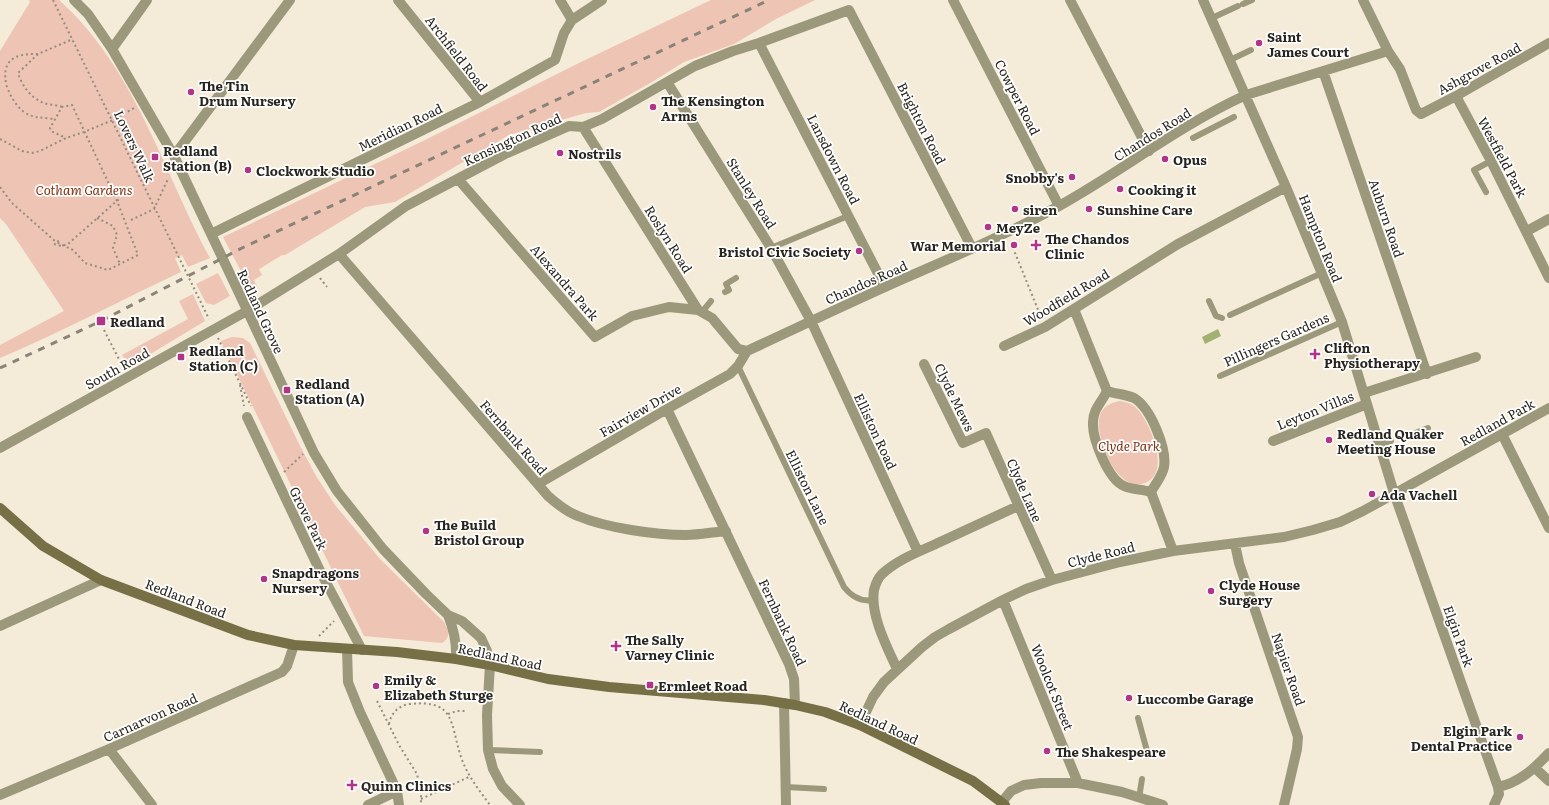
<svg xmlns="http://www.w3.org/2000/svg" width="1549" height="805" font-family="Literata,serif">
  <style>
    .green { fill: #eec4b4 }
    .water { fill: #a2b171 }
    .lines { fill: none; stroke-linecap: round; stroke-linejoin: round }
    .path { stroke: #958d81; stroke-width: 2; stroke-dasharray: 2 3; stroke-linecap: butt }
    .lane { stroke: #9c987c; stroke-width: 6 }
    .street { stroke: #9c987c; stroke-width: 10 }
    .secondary { stroke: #776f46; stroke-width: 10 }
    .rail { stroke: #8a8377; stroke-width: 3; stroke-dasharray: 7 7; stroke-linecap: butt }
    .poi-dot { fill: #af3589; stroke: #fff; stroke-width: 1.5 }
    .labels { text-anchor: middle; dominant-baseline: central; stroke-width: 3.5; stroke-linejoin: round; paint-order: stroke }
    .poi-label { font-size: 13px; font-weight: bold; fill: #28241e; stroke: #fff; text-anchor: start }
    .street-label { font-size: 13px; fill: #28241e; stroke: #fff }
    .park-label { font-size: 13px; font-style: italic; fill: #803210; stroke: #fff }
  </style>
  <rect width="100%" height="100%" fill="#f5ebd9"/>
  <path class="green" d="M29,0H59C135,68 163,171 210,258L188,267L182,255L175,258L181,272C121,300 62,332 0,358V345L64,311L6,224L0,218V51L30,2Z
    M711,0H815L776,19L734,44L684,62L652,82L599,112L586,113L509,135L395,202L365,207L285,255H282L261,268L259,269L262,275L254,280L258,289L252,292L223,237L423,141L583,61Z
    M218,273L230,296L214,305L206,303L196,284Z
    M193,294L205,321L129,367L122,355L188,319L179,301Z
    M232,337L243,338L250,343L300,446L316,476L335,505L380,559L444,622C449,631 451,637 442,643L364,636L221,341Z
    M1120,401C1125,402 1130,403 1134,406C1149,418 1169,467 1150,480C1119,503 1089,430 1102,411C1106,405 1113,402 1120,401Z"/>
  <path class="water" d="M1218,329L1221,336L1205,344L1202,337Z"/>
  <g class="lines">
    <path class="path" d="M53,0L209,319
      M38,54C14,53 0,61 7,87C11,97 16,106 24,112C34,119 43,117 54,119
      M62,107C57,105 52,105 47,104C32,100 22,86 18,73L38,54L73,39
      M0,139L22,151L32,153L40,151L66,138L84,132L113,120L134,108
      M0,187L12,203L56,242
      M97,218L113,226L117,235L113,248L120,264
      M131,220L154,209L168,179
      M59,241L56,242L73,250L85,263L108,270L138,255L117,201L72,105L62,107L50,128L51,131L66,138
      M1011,243L1041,317
      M54,244L61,246L68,244L119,199
      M320,278L327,287
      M104,330L123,367
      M218,338L251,406
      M240,385L244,406
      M284,472L303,454
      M319,636L334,621
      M377,701L399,745L417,774L421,792V805
      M448,714L457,711H467
      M389,724C391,713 399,705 410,704C456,699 450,724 461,757C467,775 479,790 490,805
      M421,799L471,776"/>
    <path class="lane" d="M1243,4L1252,0
      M1212,18L1238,6
      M1270,41L1275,39
      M1230,60L1251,50
      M1193,138L1234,117
      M1486,192L1474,170L1491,161
      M771,248L848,216
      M725,292L729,290L726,284L736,278
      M1209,301L1216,316L1222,318
      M702,312L711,301
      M1230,315L1322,273
      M738,366L844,587C852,597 861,602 873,600
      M1220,376L1342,322
      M1413,434L1428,428
      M1379,444L1391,441
      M1138,718L1147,751V756
      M488,750L540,752
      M786,787L824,789
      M1139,798L1142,779"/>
    <path class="street" d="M74,0L88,14L112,49L174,156L240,295L314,453L337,491L383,549L426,594L448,615L462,621L481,638L487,651L490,665L487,715L488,750L493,769L502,786L520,805
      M398,0L480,102
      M560,0L572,20
      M953,0L1059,206
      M1070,0L1149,151
      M1203,0L1286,187L1342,322L1394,493L1498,787L1499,794L1494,805
      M1363,0L1388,51L1400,69L1416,110L1421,114L1456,96L1549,43
      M759,43L885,287
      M112,49L147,0
      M1323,71L1427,374
      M667,82L771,248L811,321L918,552
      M1456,96L1491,161L1549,278
      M583,127L698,310L712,318L738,349L747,351
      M174,156L290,0
      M458,179L595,337L632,316L669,307L698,310
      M1527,231L1549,219
      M211,234L480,102L555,60L564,33L572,20L602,0
      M339,254L548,496C557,504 567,512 578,516C606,528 656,535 686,535C699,535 713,532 726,531
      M1074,309L1107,391C1102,402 1093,409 1093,422C1092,439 1108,479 1124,486C1133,490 1142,489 1151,492
      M1004,346L1045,327L1178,244L1286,187
      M747,351C799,327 851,302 903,279C956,256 1009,233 1059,206C1122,171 1180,125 1246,95L1388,51
      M924,364L963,443L986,433L1052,580
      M1107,391C1116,394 1125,394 1134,398C1151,408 1167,449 1164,467C1162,477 1155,484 1151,492L1173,551
      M1364,393L1476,357
      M667,409L789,664L794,679L795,705
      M247,417L321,573L362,650
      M1502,434L1549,528
      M1273,441L1367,404
      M0,448L247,311L339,254L406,206L505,154L569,126L583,127L602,119L695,66L733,51L759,43L849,10L972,248
      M538,484L667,409L730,374L738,366L747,351
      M1235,544L1239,563L1298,737L1297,749L1284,805
      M1003,600L1078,783
      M448,615C454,630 457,643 456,659
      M0,626L101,580
      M347,649L348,682L360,712L397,791L399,805
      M897,669C887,647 870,615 874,590C875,586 878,578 882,574C898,559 921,551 940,542C966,530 992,518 1018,506
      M784,703L786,805
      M860,725L873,697L884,682L922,647L935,637L949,629L1003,600L1026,589L1052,580L1120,562L1173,551L1284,537L1313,530L1340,522L1363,511L1549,408
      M109,749L152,805
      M1535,768L1549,781
      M1498,787C1519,783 1535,768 1549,753
      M0,795L109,749L282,672L287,666L294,645
      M1002,802L1011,791L1024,785L1041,783H1078L1122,792L1163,805
      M368,805L397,791"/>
    <path class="secondary" d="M0,508L43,546L101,580L248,635L294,645L397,652L456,659L490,665L548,679L609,687L764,700L795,705L825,712L860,725L973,781L1005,805"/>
    <path class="rail" d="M0,368L99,322L244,247L769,0"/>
  </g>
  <g class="poi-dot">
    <circle cx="1259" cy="43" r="4"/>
    <circle cx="191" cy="92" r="4"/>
    <circle cx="653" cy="107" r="4"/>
    <circle cx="560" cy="153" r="4"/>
    <rect x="151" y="153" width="8" height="8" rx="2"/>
    <circle cx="1165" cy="159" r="4"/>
    <circle cx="248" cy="170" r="4"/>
    <circle cx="1072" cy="177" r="4"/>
    <circle cx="1120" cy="189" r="4"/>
    <circle cx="1015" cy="209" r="4"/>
    <circle cx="1089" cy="209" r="4"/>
    <circle cx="988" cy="227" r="4"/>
    <circle cx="1014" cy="245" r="4"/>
    <path d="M1034 239h4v4h4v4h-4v4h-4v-4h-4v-4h4z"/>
    <circle cx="859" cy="251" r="4"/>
    <rect x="96" y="316" width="10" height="10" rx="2"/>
    <path d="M1313 348h4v4h4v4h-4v4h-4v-4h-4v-4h4z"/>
    <rect x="177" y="353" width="8" height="8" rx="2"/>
    <rect x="283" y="386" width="8" height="8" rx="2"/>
    <circle cx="1329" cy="440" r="4"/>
    <circle cx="1372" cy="494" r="4"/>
    <circle cx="426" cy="531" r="4"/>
    <circle cx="264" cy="579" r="4"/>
    <circle cx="1211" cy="591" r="4"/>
    <path d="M614 640h4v4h4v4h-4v4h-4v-4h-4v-4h4z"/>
    <rect x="646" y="681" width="8" height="8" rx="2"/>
    <circle cx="376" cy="686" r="4"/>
    <circle cx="1129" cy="698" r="4"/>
    <circle cx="1520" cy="737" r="4"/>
    <circle cx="1047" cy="751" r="4"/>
    <path d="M350 779h4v4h4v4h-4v4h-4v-4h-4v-4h4z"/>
  </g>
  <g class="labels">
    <g class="poi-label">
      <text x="1267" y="36">Saint<tspan x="1267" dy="15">James Court</tspan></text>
      <text x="199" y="85">The Tin<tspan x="199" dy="15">Drum Nursery</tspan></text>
      <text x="661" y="100">The Kensington<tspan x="661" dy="15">Arms</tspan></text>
      <text x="163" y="150">Redland<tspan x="163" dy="15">Station (B)</tspan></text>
      <text x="568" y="153">Nostrils</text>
      <text x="1173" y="159">Opus</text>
      <text x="256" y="170">Clockwork Studio</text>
      <text x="1064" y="177" text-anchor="end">Snobby's</text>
      <text x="1128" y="189">Cooking it</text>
      <text x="1023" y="209">siren</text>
      <text x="1097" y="209">Sunshine Care</text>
      <text x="996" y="227">MeyZe</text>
      <text x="1045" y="238">The Chandos<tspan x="1045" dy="15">Clinic</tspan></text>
      <text x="1006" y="245" text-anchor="end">War Memorial</text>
      <text x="851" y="251" text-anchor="end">Bristol Civic Society</text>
      <text x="110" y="321">Redland</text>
      <text x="1324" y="347">Clifton<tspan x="1324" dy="15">Physiotherapy</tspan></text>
      <text x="189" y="350">Redland<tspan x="189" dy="15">Station (C)</tspan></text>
      <text x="295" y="383">Redland<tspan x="295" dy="15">Station (A)</tspan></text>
      <text x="1337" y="433">Redland Quaker<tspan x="1337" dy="15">Meeting House</tspan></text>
      <text x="1380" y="494">Ada Vachell</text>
      <text x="434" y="524">The Build<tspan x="434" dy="15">Bristol Group</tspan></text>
      <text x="272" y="572">Snapdragons<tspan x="272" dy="15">Nursery</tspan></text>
      <text x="1219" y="584">Clyde House<tspan x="1219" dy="15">Surgery</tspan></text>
      <text x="625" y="639">The Sally<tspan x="625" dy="15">Varney Clinic</tspan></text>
      <text x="384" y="679">Emily &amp;<tspan x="384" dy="15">Elizabeth Sturge</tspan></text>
      <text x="658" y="685">Ermleet Road</text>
      <text x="1137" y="698">Luccombe Garage</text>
      <text x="1512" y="730" text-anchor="end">Elgin Park<tspan x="1512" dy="15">Dental Practice</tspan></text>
      <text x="1055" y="751">The Shakespeare</text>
      <text x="361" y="785">Quinn Clinics</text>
    </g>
    <g class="street-label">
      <text transform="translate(457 53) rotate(52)">Archfield Road</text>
      <text transform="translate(1479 68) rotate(-29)">Ashgrove Road</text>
      <text transform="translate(1018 97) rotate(63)">Cowper Road</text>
      <text transform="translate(922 123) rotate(63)">Brighton Road</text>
      <text transform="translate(400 127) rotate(-26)">Meridian Road</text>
      <text transform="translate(1152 134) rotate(-32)">Chandos Road</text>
      <text transform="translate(512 139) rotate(-25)">Kensington Road</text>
      <text transform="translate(135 146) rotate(65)">Lovers Walk</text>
      <text transform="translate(1503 157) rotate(62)">Westfield Park</text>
      <text transform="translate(834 159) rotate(63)">Lansdown Road</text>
      <text transform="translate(752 193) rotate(58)">Stanley Road</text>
      <text transform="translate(1387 218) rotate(71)">Auburn Road</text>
      <text transform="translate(1321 238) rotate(68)">Hampton Road</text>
      <text transform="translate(669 239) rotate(58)">Roslyn Road</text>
      <text transform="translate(565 282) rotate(49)">Alexandra Park</text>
      <text transform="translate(866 282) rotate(-24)">Chandos Road</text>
      <text transform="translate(1066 297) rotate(-31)">Woodfield Road</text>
      <text transform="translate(261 311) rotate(65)">Redland Grove</text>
      <text transform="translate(1276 339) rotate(-24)">Pillingers Gardens</text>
      <text transform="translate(117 368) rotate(-29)">South Road</text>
      <text transform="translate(955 397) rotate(64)">Clyde Mews</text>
      <text transform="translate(640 410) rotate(-30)">Fairview Drive</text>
      <text transform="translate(1315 410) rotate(-22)">Leyton Villas</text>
      <text transform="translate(1497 422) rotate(-29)">Redland Park</text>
      <text transform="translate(876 431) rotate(65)">Elliston Road</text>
      <text transform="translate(514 437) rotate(49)">Fernbank Road</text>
      <text transform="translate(808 487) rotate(64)">Elliston Lane</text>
      <text transform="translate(1025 490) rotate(66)">Clyde Lane</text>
      <text transform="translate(309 518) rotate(64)">Grove Park</text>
      <text transform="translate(1101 554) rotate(-14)">Clyde Road</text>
      <text transform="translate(186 598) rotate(21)">Redland Road</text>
      <text transform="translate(783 622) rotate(65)">Fernbank Road</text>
      <text transform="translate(1459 636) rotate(70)">Elgin Park</text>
      <text transform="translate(500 656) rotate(12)">Redland Road</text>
      <text transform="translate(1289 669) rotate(71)">Napier Road</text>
      <text transform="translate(1053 687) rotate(68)">Woolcot Street</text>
      <text transform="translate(150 717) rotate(-24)">Carnarvon Road</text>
      <text transform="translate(879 722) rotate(25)">Redland Road</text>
    </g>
    <g class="park-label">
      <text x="84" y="189">Cotham Gardens</text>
      <text x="1129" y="445">Clyde Park</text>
    </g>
  </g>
</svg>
